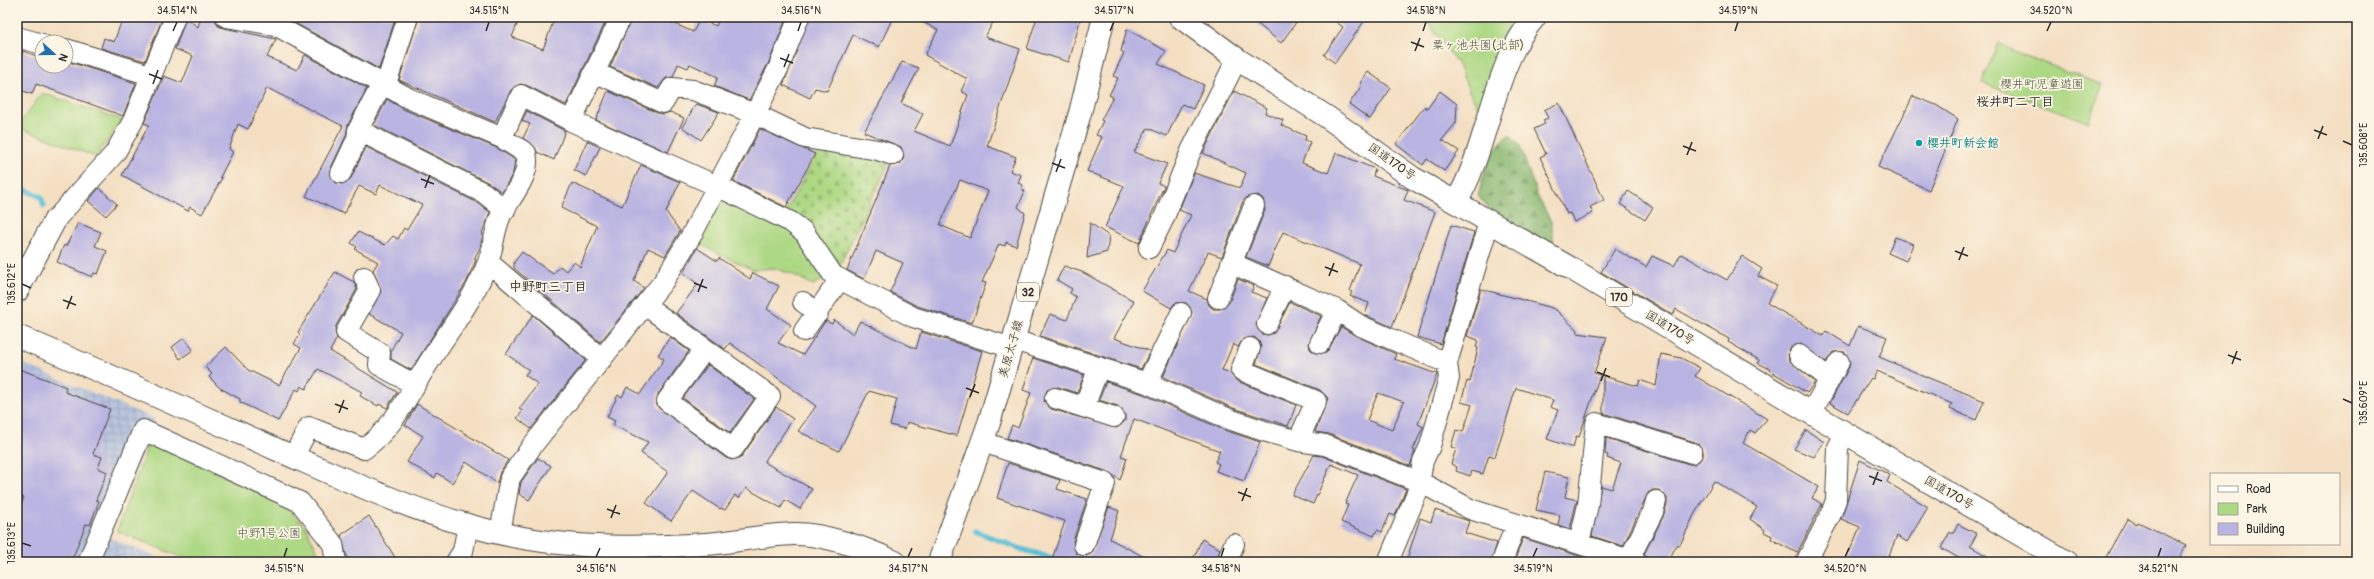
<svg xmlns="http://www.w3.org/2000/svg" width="2374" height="579" font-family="Pangolin,'Klee One',sans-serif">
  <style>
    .industrial { fill: url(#industrial-grid) }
    .green { fill: #add884; stroke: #6c8258 }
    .forest { fill: url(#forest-firs); stroke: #5a724e }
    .cemetery { fill: url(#cemetery-stones); stroke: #6c8258 }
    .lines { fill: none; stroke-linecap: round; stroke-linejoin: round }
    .stream { stroke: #56bdd4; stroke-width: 5.5 }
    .building { fill: #b9b4e2; fill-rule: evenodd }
    .street-casing { stroke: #494642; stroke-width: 22 }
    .secondary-casing { stroke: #494642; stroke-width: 24 }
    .primary-casing { stroke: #494642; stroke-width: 24 }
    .highway-casing { stroke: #494642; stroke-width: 24 }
    .street { stroke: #fff; stroke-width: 20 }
    .secondary { stroke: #fff; stroke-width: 22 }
    .primary { stroke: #fff; stroke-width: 22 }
    .highway { stroke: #fff; stroke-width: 22 }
    .ticks { fill: none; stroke: #2b2b2b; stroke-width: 1.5 }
    .culture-dot { fill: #0f9aa8; stroke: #fcf5e5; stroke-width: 1.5 }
    .labels { text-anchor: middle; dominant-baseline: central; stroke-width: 3.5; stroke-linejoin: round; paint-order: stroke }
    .shield { fill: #fcf5e5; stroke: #6a6863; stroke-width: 1 }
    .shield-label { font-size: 11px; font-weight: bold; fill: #2b2b2b }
    .park-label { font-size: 12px; fill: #4c5641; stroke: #fcf5e5 }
    .culture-label { font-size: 12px; font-weight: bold; fill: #0d838f; stroke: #fcf5e5; text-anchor: start }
    .street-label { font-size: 12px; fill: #2b2b2b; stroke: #fcf5e5 }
    .neighbourhood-label { font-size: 13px; font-weight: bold; fill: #2b2b2b; stroke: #fcf5e5 }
    .neatline { fill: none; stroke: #2b2b2b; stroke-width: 1.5 }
    .ticks-label { font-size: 10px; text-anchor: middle; fill: #2b2b2b }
  </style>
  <defs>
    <pattern id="industrial-grid" width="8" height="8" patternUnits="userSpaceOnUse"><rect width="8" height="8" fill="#b9c5de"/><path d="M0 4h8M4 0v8" fill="none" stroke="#9fa9bf"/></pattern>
    <pattern id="forest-firs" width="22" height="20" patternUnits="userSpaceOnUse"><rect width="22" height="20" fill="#8ab872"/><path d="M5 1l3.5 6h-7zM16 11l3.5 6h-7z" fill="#71965e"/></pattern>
    <pattern id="cemetery-stones" width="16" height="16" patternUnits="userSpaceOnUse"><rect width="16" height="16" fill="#add884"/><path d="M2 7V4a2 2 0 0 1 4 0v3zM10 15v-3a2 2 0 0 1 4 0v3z" fill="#95ba72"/></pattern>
  </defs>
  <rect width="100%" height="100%" fill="#fcf5e5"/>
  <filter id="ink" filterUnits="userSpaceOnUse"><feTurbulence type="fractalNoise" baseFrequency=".025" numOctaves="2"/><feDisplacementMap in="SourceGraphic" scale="8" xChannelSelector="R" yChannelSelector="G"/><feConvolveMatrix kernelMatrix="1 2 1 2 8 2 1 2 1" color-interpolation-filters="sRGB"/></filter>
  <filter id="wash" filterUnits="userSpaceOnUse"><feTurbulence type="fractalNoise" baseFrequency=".012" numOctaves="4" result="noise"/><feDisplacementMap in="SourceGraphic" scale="16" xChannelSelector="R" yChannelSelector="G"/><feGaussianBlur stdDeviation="0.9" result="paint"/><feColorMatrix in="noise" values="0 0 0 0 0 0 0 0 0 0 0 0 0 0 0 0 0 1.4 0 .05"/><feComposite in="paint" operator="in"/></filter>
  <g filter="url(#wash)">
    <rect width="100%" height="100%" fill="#f4dfc2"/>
    <path class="industrial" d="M17,361L155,419L107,537L168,562H17Z"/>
    <path class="green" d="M1424,17H1526L1489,99L1479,109L1469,91L1457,63Z
      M1998,43L2023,55L2103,85L2088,122L1982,83Z
      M42,93L122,120L96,157L17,127Z
      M718,194L796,232L827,277L813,285L792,274L773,268L753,270L695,242Z
      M150,439L284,506L305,526L323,562H193L117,531Z"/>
    <path class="forest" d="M1510,134L1520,146L1538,197L1551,221L1554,242L1546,245L1494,214L1478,196C1485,171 1489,150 1510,134Z"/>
    <path class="cemetery" d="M823,143L889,163L837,271L785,213Z"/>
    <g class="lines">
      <path class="stream" d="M17,186L41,197L44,206
        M975,531L1021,549L1066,562"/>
    </g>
    <g id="blocks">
      <path class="building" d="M123,17H163L145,61L101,48L104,38L114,42Z
        M201,17L215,19L218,26L224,28L276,39L267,57L297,70L305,55L367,88L348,125L346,136L331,168L330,174L336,183L342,184L351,178L366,147L478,203L490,212L482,233L483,234L480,248L474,259L476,260L466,283L411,370L391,359V350L401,332L369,314L381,291L373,270L378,262L355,249L357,247L351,243L358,232L385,245L393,236L398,239L404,228L407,230L422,205L380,185L376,194L359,186L344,214L306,196L343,126L267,88L248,129L238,124L229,149L233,152L220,177L222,178L202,214L190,207L188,211L122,175L149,125L144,123L164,76L182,83L193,56L175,49L186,18L198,27Z
        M296,17H396L379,69L293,22Z
        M419,17H520L512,37L543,49L555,17H608L566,105L526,85L520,84L511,90L495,122L399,80Z
        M632,17H659L693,32L700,19L716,26L720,17H787L769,62L749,100L714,86L718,77L690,64L688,68L678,64L673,77L666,78L658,88L610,67Z
        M810,17H893L879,47L853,35L827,91L815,88L810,98L783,85Z
        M913,17H996L985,37L1020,49L987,146L1016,157L1010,171L1021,175L1018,183L1023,185L1021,189L1025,191L1018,207L1025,213L1016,246L1006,242L1005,246L999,244L982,282L986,283L972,323L917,306L890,292L903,263L876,251L864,279L847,270L890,166L900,164L904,158L901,147L864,132L902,62L919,68L901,103L923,114L914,131L950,146L968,95L961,91L967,79L925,55L938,30ZM960,180L988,191L970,238L940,225Z
        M1037,17H1081L1069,62L1027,49Z
        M1249,17H1300L1281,43Z
        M1329,17H1367L1335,63L1324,55L1343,27Z
        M1127,29L1166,51L1158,64L1204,85L1193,109L1182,104L1167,136L1148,128L1134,152L1167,164L1158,183L1164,186L1139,243L1105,227L1124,186L1087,171L1102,137L1096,135L1103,121L1101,120L1113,97L1109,95L1118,78L1113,76L1124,53L1121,51Z
        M23,51L42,58V66L66,67V61L136,83L123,116L36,84L32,94L17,89V67Z
        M1368,72L1391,88L1370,119L1349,104L1362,85L1360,83Z
        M608,91L658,113L664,114L670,112L684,118L668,152L596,120Z
        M1234,91L1267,108L1265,113L1283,120L1281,125L1306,136L1305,140L1310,142L1302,163L1328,173L1336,153L1375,169L1373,176L1408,190L1404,200L1435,212L1392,327L1365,315L1369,303L1350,296L1352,292L1350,291L1360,264L1283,232L1268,266L1246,257L1265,210L1263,199L1258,195L1247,197L1243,201L1222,257L1208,252L1189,291L1207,299L1209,305L1213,309H1220L1229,303L1238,279L1254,286L1251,292L1267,298L1256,325L1262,334L1268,335L1274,333L1290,302L1321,316L1309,343L1310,349L1315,353L1327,352L1341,327L1356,336L1396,354L1394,359L1437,374L1418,424L1423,427L1413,450L1415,451L1410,466L1329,434L1315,432L1328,398L1320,390L1256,364L1261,347L1259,341L1254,337L1243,339L1238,347L1233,344L1222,370L1230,373L1237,381L1296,405L1288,426L1233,408L1163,377L1192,312L1186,303H1175L1171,308L1142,291L1167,250L1173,253L1191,215L1179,210L1194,173L1240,188L1246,173L1203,153ZM1378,393L1404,402L1392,430L1367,420Z
        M1440,91L1457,104L1456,123L1442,140L1459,151L1444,171L1427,159L1423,165L1396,144L1425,106L1427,109Z
        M1913,96L1936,105L1958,119L1929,190L1878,167Z
        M387,99L405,110L497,148L515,160L513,173L502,192L489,183L374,125Z
        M1559,103L1604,200L1590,207L1593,213L1574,222L1570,213L1567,214L1540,157L1546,154L1534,129L1545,124L1543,120L1548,118L1544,110Z
        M696,104L719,112L701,140L682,127Z
        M527,111L565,131L554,160L537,152L535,147L523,138L530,124L522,121Z
        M760,129L815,154L786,207L733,181Z
        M587,141L600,147L586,176L574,170Z
        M641,165L680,182L666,212L680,231L665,256L648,248L634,281L644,288L600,342L514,268V262L522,252L553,274L560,266L566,271L574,262L580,267L597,226L561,208L572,183L622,206Z
        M99,188L117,204L106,216L88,201Z
        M1628,191L1653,207L1645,220L1620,204Z
        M78,223L101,232L95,246L107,251L98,274L94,273L92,277L57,262L64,245L66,246Z
        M1090,223L1109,236L1107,252L1087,258Z
        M1451,225L1474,232L1441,344L1417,337Z
        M1895,237L1913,244L1906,261L1888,253Z
        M697,248L717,261L719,258L750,279L753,273L779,286L767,309L791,325L778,343L803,355L824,323L826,321L832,324L834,320L853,334L860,321L916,349L921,332L982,351L957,436L907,422L905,429L890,425L897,399L869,391L839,451L798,431L816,406L730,343L725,349L676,313L698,284L683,273Z
        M1615,249L1646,267L1652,256L1674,266L1681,254L1727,280L1742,256L1762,269L1758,276L1777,286L1767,303L1823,336L1826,331L1850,346L1858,326L1887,337L1879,357L1984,401L1976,420L1950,409L1952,404L1877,371L1873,379L1871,378L1848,413L1830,403L1849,367L1850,361L1845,352H1833L1826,362L1801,344L1790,348L1788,354L1789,360L1815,382L1807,393L1769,370L1770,369L1758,363L1759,360L1728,342L1729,339L1676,309L1673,315L1601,272Z
        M1064,266L1082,272L1134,301L1114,338L1150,351L1141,369L1040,336L1050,314L1067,320L1076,297L1070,293L1072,289L1057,280Z
        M335,272L354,282L357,289L336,326L335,332L337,338L330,351L397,392L387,408L379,404L378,406L360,396L362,392L318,369L306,389L301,386L299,391L296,389L278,421L240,402V399L220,388L209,377L212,374L205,367L226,347L248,370L279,385L301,348L294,344L300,334L298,332Z
        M1481,289L1549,307L1556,310L1578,331L1577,333L1607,337L1594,373L1600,375L1579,437L1576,436L1573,448L1547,439L1558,410L1550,407L1553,400L1516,388L1495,457L1489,455L1483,474L1472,471L1470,476L1456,471L1457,467L1451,464L1456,449L1451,447L1456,430L1463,432L1472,405L1461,402L1467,381L1470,382L1478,348L1476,347L1478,340L1467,336Z
        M533,315L586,360L531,429L517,418L523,411L519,409L538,384L525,375L529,370L506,354Z
        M670,337L689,351L658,394L657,406L726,458L732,460L742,456L776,407L793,419L764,462L812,489L800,509L785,500L781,508L746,488L739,498L735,495L725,510L721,508L720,509L693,491L671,521L646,503L668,472L641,453L648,442L613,425L615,421L607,417L618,395L622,397L627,387L640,394L664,359L658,355Z
        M184,338L193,350L180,359L172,347Z
        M1661,354L1681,358L1700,368L1695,376L1767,419L1755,433L1750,430L1743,443L1819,487L1812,498L1822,504L1797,553L1771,539L1772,536L1764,532L1765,530L1750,519L1757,507L1714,481L1694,515L1680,545L1677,544L1668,562H1652L1647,560L1644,554L1663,517L1667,504V498L1659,490H1653L1648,493L1623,546L1592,536L1601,486L1612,489L1621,463L1607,458L1608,455L1605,454L1606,438L1689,464H1695L1703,457V450L1695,442L1603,413V376L1638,386L1640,380L1656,386Z
        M1033,358L1084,375L1077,393L1058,387L1047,390L1044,401L1051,409L1117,428L1125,421V414L1118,406L1099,400L1106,382L1143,394L1224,430L1260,442L1244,481L1216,471L1219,464L1215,462L1220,451L1134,419L1121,456L1127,458L1120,480L1109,472L1007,438L1012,425L1018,428L1031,393L1023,390Z
        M708,365L754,399L730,433L683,398Z
        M17,368L66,387L65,392L110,409L93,454L102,457L98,468L107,472L96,500L99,501L90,525L86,524L71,562H17V514L24,498L17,495Z
        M417,404L508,460L500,472L497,483L466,462L452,483L437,473L435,478L407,462L423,436L405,425Z
        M1806,430L1824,442L1814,457L1794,449Z
        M1314,455L1322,456L1406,489L1395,516L1390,514L1382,532L1377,530L1374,536L1341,522L1348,505L1345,504L1358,475L1331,464L1313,504L1292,495Z
        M538,458L551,466L529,500L519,494L521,482Z
        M1860,460L1890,475L1887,482L1928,507L1907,542L1897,536L1886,562H1845L1860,527L1841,519Z
        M1008,463L1060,480L1057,489L1087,499L1073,541L1076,553L1086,556L1092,553L1109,507L1119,511L1110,539L1154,562H1051L1065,521L997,498Z
        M1545,472L1569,477L1565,497L1577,500L1570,529L1558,525L1560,515L1536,510Z
        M1435,510L1469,521L1465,533L1497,543L1491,562H1406L1420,518L1431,522Z
        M369,516L398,562H351L346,554L341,535Z
        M2127,519L2137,524L2138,522L2186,545L2178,562H2115L2106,557Z
        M1958,524L1977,534L1970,546L1997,562H1966L1941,548L1950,532L1953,534Z
        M1523,538L1598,562H1514Z
        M1202,539L1220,549L1216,562H1192Z"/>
    </g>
  </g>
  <g filter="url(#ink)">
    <use href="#blocks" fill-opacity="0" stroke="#494642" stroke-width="1"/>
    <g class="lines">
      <g class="street-casing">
        <path id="street" d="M226,17L275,25L410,99L502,138L526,153C532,174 511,197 501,215C494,230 494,247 488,262C475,298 449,330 429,362C409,393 395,427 364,449L309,427L293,457
          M17,37L42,44
          M66,49L150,75
          M594,72L663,103L672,88L693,90L755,114L805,138L878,150L893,155
          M383,82L358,130L484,193L505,210
          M386,84L408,17
          M571,121L621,17
          M502,138L521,95L571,121L717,186L791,222L804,232L833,275L849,284L913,317L1012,348
          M341,173L357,139L358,130
          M55,220L115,153L133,121L175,17
          M1149,248L1163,220L1191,151L1237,59
          M488,262L602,359
          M1231,263L1337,310L1361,326L1447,363
          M364,277L370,290L346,332L380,353L379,365L415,385
          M1218,298L1254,206
          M803,302L818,313
          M645,305L770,396L733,449L667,401L705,349
          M1267,324L1285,286
          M804,331L840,279
          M1014,340L1147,383L1229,419L1267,432L1298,441L1325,445L1420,482L1470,509L1636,562
          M1320,343L1337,310
          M1250,348L1241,370L1316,401L1298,441
          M1799,355L1830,379L1811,413
          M1830,379L1839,362
          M1147,383L1181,313
          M1055,398L1114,417
          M1084,407L1099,367
          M983,442L1105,483L1084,545
          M500,533L510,478L532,446L663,282L691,236L755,114L779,67L799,17
          M1579,543L1588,505L1596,423L1692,453
          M1629,559L1653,512L1656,501
          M88,562L143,430L300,502L333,544L336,562
          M456,562L463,551L468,525
          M1227,562L1234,544
          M1388,562L1418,490L1423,461L1430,446L1449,378L1447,363L1489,222
          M1502,562L1516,524
          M1806,562L1831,514L1836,500L1838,447L1846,433"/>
      </g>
      <g class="secondary-casing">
        <path id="secondary" d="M1456,202C1489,148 1492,65 1535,17
          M17,291L55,220
          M17,336C105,373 193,412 280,451C360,486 442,525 529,539C587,549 647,548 705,544C734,542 763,535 793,534C823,533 868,549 895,562"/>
      </g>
      <g class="primary-casing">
        <path id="primary" d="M939,562L989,423L1080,113L1104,17"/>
      </g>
      <g class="highway-casing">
        <path id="highway" d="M1180,17L1237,59L1327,117L1413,178L1572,269L1811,413L2067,562"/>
      </g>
      <use href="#street" class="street"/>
      <use href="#secondary" class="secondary"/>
      <use href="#primary" class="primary"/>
      <use href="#highway" class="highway"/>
    </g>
  </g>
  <path class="ticks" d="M173,31L177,22M486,31L489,22M798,31L801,22M1110,31L1114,22M1423,31L1426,22M1735,31L1738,22M2047,31L2051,22M1411,42L1424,47M1415,51L1420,38M780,58L793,63M784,67L789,54M149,74L162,79M153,84L158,70M2314,130L2327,135M2318,139L2323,126M2343,141L2352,145M1683,146L1696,151M1687,155L1692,142M1052,163L1065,168M1056,172L1061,159M421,179L434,184M425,188L430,175M1955,251L1968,256M1959,260L1964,247M1325,267L1338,272M1329,276L1334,263M694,283L707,288M22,284L31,288M698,292L703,279M63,300L76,305M67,309L72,296M2228,355L2241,360M2232,364L2237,351M1597,372L1610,377M1601,381L1606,368M966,388L979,393M970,397L975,384M2343,399L2352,403M335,404L348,409M339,413L344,400M1869,476L1882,481M1873,485L1878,472M1238,492L1251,497M1242,501L1247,488M607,509L620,514M611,518L616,505M22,543L31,546M284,557L287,548M596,557L600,548M908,557L912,548M1221,557L1224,548M1533,557L1537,548M1845,557L1849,548M2158,557L2161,548"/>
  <circle class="culture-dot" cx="1919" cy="143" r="4"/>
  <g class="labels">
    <g class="shield">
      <rect x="1017" y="283" width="22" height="18" rx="3"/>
      <rect x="1606" y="288" width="26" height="18" rx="3"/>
    </g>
    <g class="shield-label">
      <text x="1028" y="292">32</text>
      <text x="1619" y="297">170</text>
    </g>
    <g class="park-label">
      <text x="1478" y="45">粟ヶ池共園(北部)</text>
      <text x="2042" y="84">櫻井町児童遊園</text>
      <text x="269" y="533">中野1号公園</text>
    </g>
    <g class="culture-label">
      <text x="1927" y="143">櫻井町新会館</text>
    </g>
    <g class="street-label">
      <text transform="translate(1392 162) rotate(35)">国道170号</text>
      <text transform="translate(1670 328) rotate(31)">国道170号</text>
      <text transform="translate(1011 349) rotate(-74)">美原太子線</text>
      <text transform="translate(1949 493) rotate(30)">国道170号</text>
    </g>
    <g class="neighbourhood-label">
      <text x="2015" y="102">桜井町二丁目</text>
      <text x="548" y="287">中野町三丁目</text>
    </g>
  </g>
  <rect width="2374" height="579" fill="none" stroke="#fcf5e5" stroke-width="44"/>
  <rect x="2210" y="473" width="130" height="72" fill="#fcf5e5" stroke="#a8a49b"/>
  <rect x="2218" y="486" width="20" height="6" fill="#ffffff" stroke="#a8a49b"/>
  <text x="2246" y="493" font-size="12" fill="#2b2b2b">Road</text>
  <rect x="2218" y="503" width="20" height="12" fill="#add884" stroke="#a8a49b"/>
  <text x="2246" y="513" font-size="12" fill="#2b2b2b">Park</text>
  <rect x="2218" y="523" width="20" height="12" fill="#b9b4e2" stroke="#a8a49b"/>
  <text x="2246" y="533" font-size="12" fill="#2b2b2b">Building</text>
  <g transform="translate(54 54) rotate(111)"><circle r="19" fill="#fcf5e5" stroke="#a8a49b"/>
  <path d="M0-3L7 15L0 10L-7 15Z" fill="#1f6fb2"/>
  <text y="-6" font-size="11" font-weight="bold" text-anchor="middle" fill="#2b2b2b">N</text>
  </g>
  <rect x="22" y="22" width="2330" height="535" class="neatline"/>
  <g class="ticks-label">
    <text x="177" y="14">34.514°N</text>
    <text x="489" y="14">34.515°N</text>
    <text x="801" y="14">34.516°N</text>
    <text x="1114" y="14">34.517°N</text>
    <text x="1426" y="14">34.518°N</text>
    <text x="1738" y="14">34.519°N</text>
    <text x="2051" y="14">34.520°N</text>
    <text transform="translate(2363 145) rotate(-90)" y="4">135.608°E</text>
    <text transform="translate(11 284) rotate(-90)" y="4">135.612°E</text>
    <text transform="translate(2363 403) rotate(-90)" y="4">135.609°E</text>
    <text transform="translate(11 543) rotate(-90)" y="4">135.613°E</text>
    <text x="284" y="572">34.515°N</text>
    <text x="596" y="572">34.516°N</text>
    <text x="908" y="572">34.517°N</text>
    <text x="1221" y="572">34.518°N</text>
    <text x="1533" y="572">34.519°N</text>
    <text x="1845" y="572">34.520°N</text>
    <text x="2158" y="572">34.521°N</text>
  </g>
</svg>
